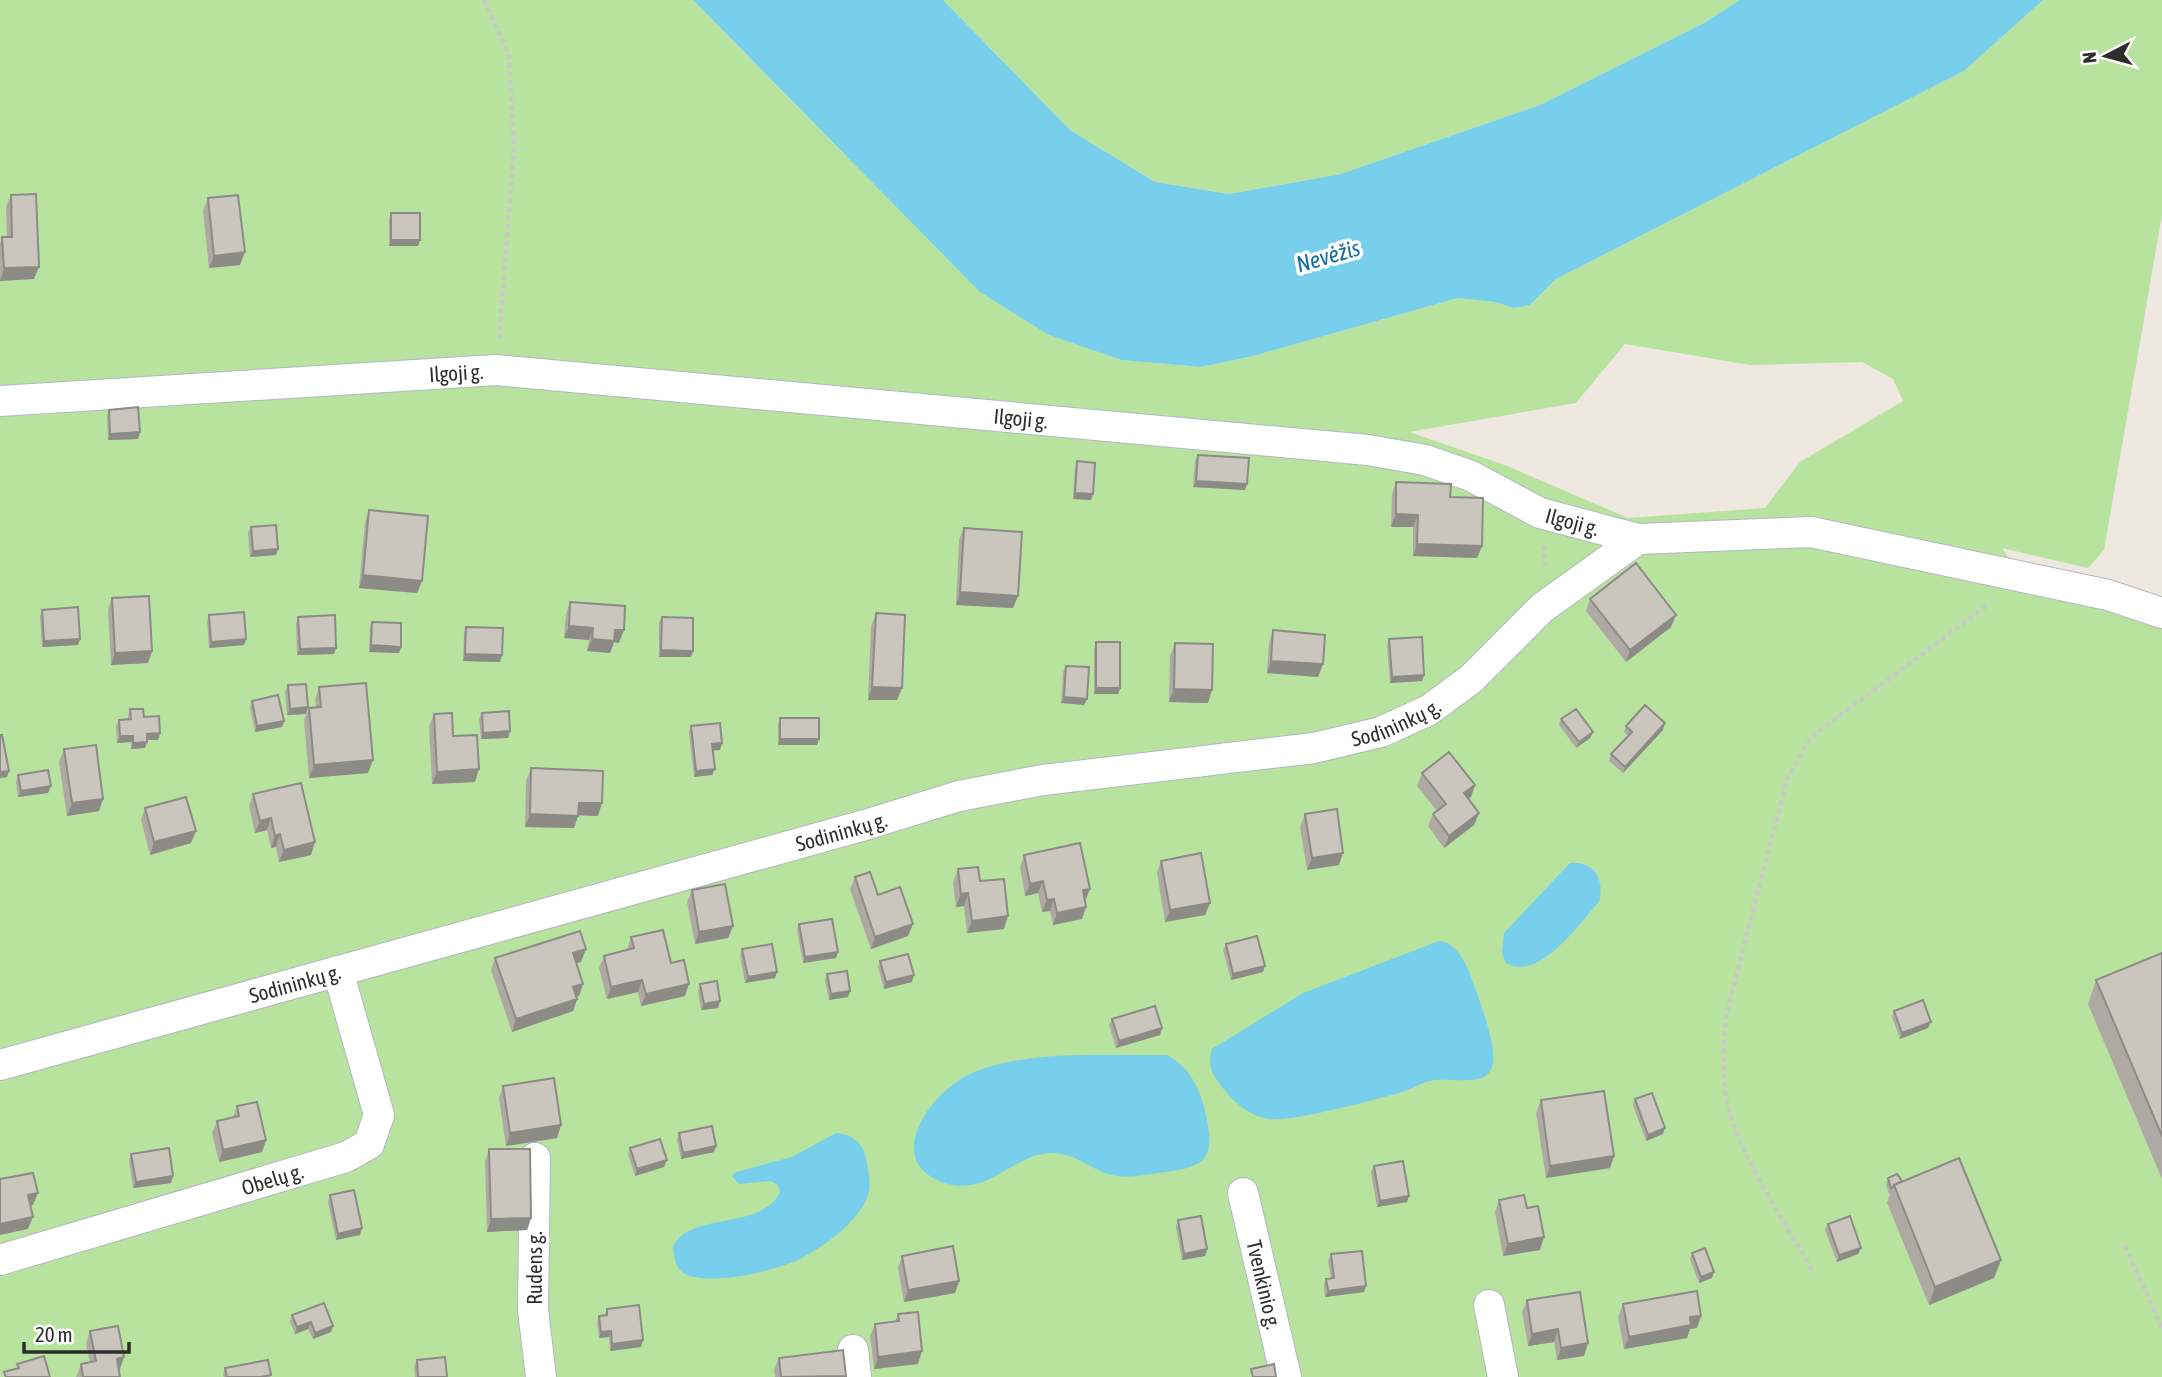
<svg xmlns="http://www.w3.org/2000/svg" width="2162" height="1377" font-family="'Asap Condensed',sans-serif">
  <style>
    .green { fill: #b7e39f; fill-rule: evenodd }
    .water { fill: #77cfec }
    .lines { fill: none; stroke-linecap: round; stroke-linejoin: round }
    .street-casing { stroke: #b3b7c0; stroke-width: 32 }
    .path { stroke: #c8c8c8; stroke-width: 4.5; stroke-dasharray: 5 3.5; stroke-linecap: butt }
    .street { stroke: #fff; stroke-width: 30 }
    .wall { fill: #aeaaa3 }
    .shaded-wall { fill: #8d8b85 }
    .building { fill: #cac6be; stroke: #8d8b85; stroke-width: 2 }
    .labels { text-anchor: middle; dominant-baseline: central; stroke-width: 7; stroke-linejoin: round; paint-order: stroke }
    .street-label { font-size: 21px; fill: #2d2d2d; stroke: #fff }
    .water-label { font-size: 23px; font-style: italic; fill: #11709d; stroke: #fff }
  </style>
  <rect width="100%" height="100%" fill="#eee8e0"/>
  <path class="green" d="M0,0H693L839,149L1049,335L1121,360L1201,367L1253,356L1458,298L1495,302L1514,308L1530,305L1556,279L1964,71L2043,0H2162V215L2104,550L2088,568L2002,548L2023,579L2162,613V1377H0ZM1625,344L1750,365L1862,362L1893,379L1903,401L1800,462L1765,508L1628,518L1505,465L1409,432L1576,403Z
    M943,0H1740L1704,23L1540,105L1341,174L1229,194L1155,182L1070,130Z"/>
  <path class="water" d="M693,0H943L1070,130L1155,182L1229,194L1341,174L1540,105L1704,23L1740,0H2043L1964,71L1556,279L1530,305L1514,308L1495,302L1458,298L1253,356L1201,367L1121,360L1049,335L980,292Z
    M1570,863C1595,861 1605,880 1599,902C1578,925 1539,982 1506,963L1502,953L1504,933Z
    M1439,941C1462,943 1470,975 1477,993C1482,1010 1504,1062 1487,1075C1473,1085 1446,1077 1429,1081C1419,1084 1410,1090 1399,1093C1374,1100 1292,1122 1269,1119C1249,1116 1234,1102 1222,1087C1212,1074 1207,1066 1212,1049L1303,993Z
    M1167,1055C1191,1068 1200,1089 1206,1115C1217,1164 1201,1167 1158,1173C1145,1175 1129,1178 1116,1176C1093,1172 1077,1153 1052,1153C1014,1153 991,1195 948,1184C880,1164 928,1095 968,1075C1023,1049 1107,1056 1167,1055Z
    M836,1133C855,1135 864,1144 867,1163C868,1173 872,1185 868,1195C860,1221 821,1249 798,1260C774,1271 705,1288 682,1272C675,1266 674,1256 673,1247C688,1211 762,1231 780,1192L778,1185L770,1181L739,1184L732,1176L736,1172L792,1157Z"/>
  <g class="lines">
    <g class="street-casing">
      <g id="street">
        <path id="s1" d="M0,401L496,370L1368,450L1425,460L1471,476L1540,513L1638,539L1811,532L2108,595L2162,613"/>
        <path id="s2" d="M0,1065L865,825L959,796L1043,780L1314,748L1381,732L1429,710L1471,679L1542,608L1638,539"/>
        <path d="M535,1158L533,1310L541,1377"/>
        <path id="s3" d="M1243,1193L1286,1377"/>
        <path id="s4" d="M0,1260L346,1157L369,1144L379,1115L338,971"/>
        <path d="M1489,1305L1503,1377"/>
        <path d="M853,1350L856,1377"/>
      </g>
    </g>
    <path class="path" d="M484,0L509,56L514,149L499,338
      M1544,545L1545,565
      M2125,1246L2162,1328
      M1812,1270C1784,1220 1736,1152 1726,1097C1722,1070 1724,1043 1726,1016L1787,779L1810,738L1989,604"/>
    <use href="#street" class="street"/>
  </g>
  <path class="wall" d="M11,195L34,279L0,281V243L2,237H7L6,207Z
    M208,198L240,265L209,268L203,211Z
    M391,213L418,246H389V219Z
    M109,410L138,439L108,440L107,416Z
    M1198,455L1247,484L1245,490L1193,487L1195,461Z
    M1077,461L1093,494L1091,500L1073,499L1075,468Z
    M1396,482L1482,546L1477,558L1413,556V527H1391L1392,494Z
    M369,510L422,581L417,593L359,588L365,522Z
    M251,527L278,549L276,555L250,557L248,533Z
    M964,528L1018,596L1013,608L956,605L959,540Z
    M112,598L152,651L148,663L111,665L108,610Z
    M1590,599L1671,627L1626,662L1586,611Z
    M570,602L619,643L614,642L610,653L587,651L589,640L564,638L566,614Z
    M42,610L80,639L78,645L42,647L40,616Z
    M876,613L902,688L897,700H868L871,626Z
    M209,615L246,639L244,645L209,648L207,621Z
    M298,617L334,654L297,655L296,623Z
    M662,617L693,651L691,657H659V623Z
    M372,622L401,647L399,653L369,652L370,628Z
    M466,627L502,655L500,662L463,661L464,633Z
    M1273,630L1323,664L1318,677L1267,673L1269,643Z
    M1389,639L1424,675L1422,681L1390,683L1387,645Z
    M1096,642L1120,688L1118,694H1094V649Z
    M1175,643L1208,703L1169,702L1170,656Z
    M1066,666L1084,705L1061,703L1063,672Z
    M288,685L308,707L306,714L287,715L285,691Z
    M319,687L373,760L368,773L309,778L304,720L309,708L316,707L315,699Z
    M252,701L284,721L282,727L255,732L250,707Z
    M130,709L144,717L160,733L158,740H147L145,748L131,749V742L117,743L116,726L119,720L128,719V716Z
    M482,713L508,738L481,739L479,719Z
    M434,714L453,736L475,782L432,784L429,726Z
    M780,718L817,745H778V724Z
    M1561,719L1593,732L1590,738L1576,748L1559,725Z
    M691,726L722,743L720,750H713L715,769L712,775L694,777L689,732Z
    M1626,726L1663,730L1623,773L1609,761L1611,754L1628,736L1624,732Z
    M64,749L103,799L99,811L67,816L59,762Z
    M531,768L598,816L578,815L574,828L525,827L526,781Z
    M1422,773L1471,797L1468,799L1479,813L1474,825L1444,848L1428,826L1433,814L1437,811L1417,786Z
    M18,775L51,786L48,793L18,797L16,782Z
    M253,794L311,855L279,862L276,847L271,848L267,830L255,833L249,806Z
    M145,808L191,843L150,855L141,820Z
    M1305,814L1339,865L1307,870L1300,827Z
    M1024,855L1085,901L1086,907L1082,919L1053,925L1050,911L1042,912L1038,893L1025,896L1020,867Z
    M1161,861L1210,903L1205,915L1165,922L1157,873Z
    M958,869L980,881L1004,929L967,933L964,906L956,907L953,882Z
    M855,877L908,936L871,949L850,889Z
    M692,890L733,926L728,938L695,944L687,902Z
    M799,924L836,958L803,963L797,930Z
    M631,937L671,963L685,996L641,1006L638,992L607,999L599,968L604,956L627,950Z
    M1226,944L1263,972L1231,980L1223,950Z
    M742,949L775,978L745,983L740,955Z
    M2162,953V1179L2088,1004L2096,980Z
    M495,958L581,962L577,963L583,984L579,996L576,997L577,999L573,1011L512,1032L491,970Z
    M880,961L912,982L884,989L878,967Z
    M827,974L850,991L848,997L829,1000L825,981Z
    M700,984L720,1001L718,1008L701,1010L698,991Z
    M1894,1011L1928,1028L1900,1039L1892,1017Z
    M1112,1019L1162,1028L1160,1035L1116,1048L1109,1025Z
    M503,1086L561,1125L557,1138L506,1146L499,1098Z
    M1635,1099L1663,1134L1646,1141L1633,1105Z
    M1541,1100L1614,1156L1610,1168L1546,1178L1536,1113Z
    M237,1106L266,1140L262,1152L219,1162L212,1133L217,1121L233,1117Z
    M679,1133L716,1146L714,1152L681,1159L677,1139Z
    M630,1148L664,1167L635,1176L628,1154Z
    M489,1149L531,1218L527,1230L487,1232L485,1162Z
    M131,1154L171,1183L133,1188L129,1160Z
    M1374,1166L1407,1202L1377,1207L1371,1172Z
    M1888,1178L1902,1181L2001,1260L1994,1278L1929,1305L1887,1203L1890,1194H1889L1886,1185Z
    M330,1195L360,1235L336,1240L328,1202Z
    M1499,1200L1527,1208L1540,1250L1503,1256L1495,1212Z
    M1178,1220L1207,1249L1205,1256L1182,1260L1176,1227Z
    M1828,1224L1861,1248L1858,1254L1837,1262L1825,1230Z
    M1692,1253L1712,1278L1699,1283L1690,1259Z
    M1331,1254L1364,1292L1325,1297L1324,1285L1326,1279L1331,1278L1328,1261Z
    M902,1256L959,1281L955,1293L904,1302L898,1268Z
    M1527,1300L1588,1343L1584,1356L1557,1360L1554,1342L1528,1346L1522,1312Z
    M1623,1304L1697,1328L1690,1329L1687,1338L1624,1349L1618,1317Z
    M607,1309L641,1347L610,1351L609,1337L599,1338L597,1322L599,1316L605,1315Z
    M898,1314L918,1364L874,1369L870,1336L875,1324L895,1321Z
    M292,1315L333,1326L331,1332L313,1339L308,1329L295,1334L290,1321Z
    M90,1331L120,1369V1377H76L81,1364L90,1362L86,1344Z
    M779,1358L846,1376L845,1377H775L774,1370Z
    M417,1360L447,1377H415L414,1366Z
    M225,1368L271,1375L270,1377H224L223,1375Z"/>
  <path class="shaded-wall" d="M391,240H420L418,246H389Z
    M245,252L240,265L209,268L214,256Z
    M39,267L34,279L0,281L4,268Z
    M140,432L138,439L108,440L110,434Z
    M1196,481L1247,484L1245,490L1193,487Z
    M1075,493L1093,494L1091,500L1073,499Z
    M1396,514L1418,515L1413,527H1391Z
    M1417,544L1482,546L1477,558L1413,556Z
    M278,549L276,555L250,557L253,551Z
    M363,575L422,581L417,593L359,588Z
    M960,592L1018,596L1013,608L956,605Z
    M1676,615L1671,627L1626,662L1630,650Z
    M569,626L593,628L589,640L564,638Z
    M615,630H624L619,643L614,642L610,653L587,651L592,639Z
    M80,639L78,645L42,647L44,641Z
    M246,639L244,645L209,648L211,642Z
    M371,645L401,647L399,653L369,652Z
    M336,648L334,654L297,655L300,649Z
    M661,650L693,651L691,657H659Z
    M152,651L148,663L111,665L115,653Z
    M465,654L502,655L500,662L463,661Z
    M1271,661L1323,664L1318,677L1267,673Z
    M1424,675L1422,681L1390,683L1392,677Z
    M872,687L902,688L897,700H868Z
    M1096,688H1120L1118,694H1094Z
    M1174,689L1212,690L1208,703L1169,702Z
    M1064,697L1087,699L1084,705L1061,703Z
    M308,707L306,714L287,715L290,709Z
    M284,721L282,727L255,732L257,726Z
    M1665,723L1663,730L1623,773L1625,767Z
    M510,731L508,738L481,739L483,733Z
    M1593,732L1590,738L1576,748L1579,742Z
    M160,733L158,740H145L147,734Z
    M120,736H133L131,742L117,743Z
    M780,739H819L817,745H778Z
    M147,742L145,748L131,749L133,743Z
    M722,743L720,750L710,751L712,744Z
    M373,760L368,773L309,778L314,765Z
    M479,769L475,782L432,784L437,772Z
    M715,769L712,775L694,777L696,771Z
    M9,771L7,777L0,778V772Z
    M1475,785L1471,797L1459,806L1464,793Z
    M51,786L48,793L18,797L21,791Z
    M103,799L99,811L67,816L72,803Z
    M579,803H602L598,816L574,815Z
    M1479,813L1474,825L1444,848L1449,836Z
    M530,814L578,816L574,828L525,827Z
    M271,818L267,830L255,833L260,821Z
    M196,831L191,843L150,855L154,842Z
    M280,834L276,847L271,848L275,836Z
    M315,842L311,855L279,862L284,850Z
    M1343,853L1339,865L1307,870L1312,858Z
    M1043,881L1038,893L1025,896L1030,884Z
    M1090,889L1085,901L1083,890Z
    M968,893L964,906L956,907L961,894Z
    M1054,899L1050,911L1042,912L1047,900Z
    M1210,903L1205,915L1165,922L1170,910Z
    M1086,907L1082,919L1053,925L1057,913Z
    M1008,916L1004,929L967,933L972,921Z
    M913,924L908,936L871,949L875,937Z
    M733,926L728,938L695,944L699,932Z
    M586,949L581,962L569,966L573,953Z
    M838,952L836,958L803,963L805,957Z
    M1265,966L1263,972L1231,980L1233,974Z
    M777,972L775,978L745,983L748,977Z
    M914,975L912,982L884,989L886,982Z
    M642,980L638,992L607,999L611,987Z
    M583,984L579,996L568,999L573,987Z
    M689,984L685,996L641,1006L646,994Z
    M850,991L848,997L829,1000L831,994Z
    M577,999L573,1011L512,1032L516,1019Z
    M720,1001L718,1008L701,1010L704,1004Z
    M1931,1022L1928,1028L1900,1039L1902,1033Z
    M1162,1028L1160,1035L1116,1048L1119,1041Z
    M561,1125L557,1138L506,1146L510,1133Z
    M1665,1128L1663,1134L1646,1141L1648,1135Z
    M266,1140L262,1152L219,1162L223,1150Z
    M716,1146L714,1152L681,1159L683,1153Z
    M1614,1156L1610,1168L1546,1178L1550,1166Z
    M667,1160L664,1167L635,1176L637,1169Z
    M173,1176L171,1183L133,1188L136,1182Z
    M38,1193L33,1205L23,1207L28,1195Z
    M1409,1196L1407,1202L1377,1207L1380,1201Z
    M33,1217L28,1229L0,1235V1224Z
    M531,1218L527,1230L487,1232L491,1219Z
    M362,1228L360,1235L336,1240L338,1234Z
    M1544,1237L1540,1250L1503,1256L1508,1244Z
    M1861,1248L1858,1254L1837,1262L1839,1255Z
    M1207,1249L1205,1256L1182,1260L1184,1254Z
    M2001,1260L1994,1278L1929,1305L1935,1287Z
    M1714,1272L1712,1278L1699,1283L1701,1277Z
    M959,1281L955,1293L904,1302L908,1290Z
    M1366,1286L1364,1292L1325,1297L1328,1291Z
    M1701,1316L1697,1328L1690,1329L1687,1338L1624,1349L1629,1337L1690,1317Z
    M311,1322L308,1329L295,1334L297,1327Z
    M333,1326L331,1332L313,1339L315,1333Z
    M1558,1329L1554,1342L1528,1346L1532,1334Z
    M611,1331L609,1337L599,1338L601,1332Z
    M643,1340L641,1347L610,1351L612,1344Z
    M1588,1343L1584,1356L1557,1360L1561,1348Z
    M922,1351L918,1364L874,1369L878,1357Z
    M124,1357L120,1369L112,1371L117,1359Z"/>
  <path class="building" d="M36,194L39,267L4,268L2,237H12L11,195Z
    M238,195L245,252L214,256L208,198Z
    M391,213H420V240H391Z
    M138,407L140,432L110,434L109,410Z
    M1198,455L1249,458L1247,484L1196,481Z
    M1077,461L1095,463L1093,494L1075,493Z
    M1396,482L1451,484L1450,497L1483,498L1482,546L1417,544L1418,515L1396,514Z
    M369,510L428,516L422,581L363,575Z
    M276,525L278,549L253,551L251,527Z
    M964,528L1022,532L1018,596L960,592Z
    M1636,563L1676,615L1630,650L1590,599Z
    M149,596L152,651L115,653L112,598Z
    M570,602L625,606L624,630H615L614,641L592,639L593,628L569,626Z
    M78,607L80,639L44,641L42,610Z
    M244,612L246,639L211,642L209,615Z
    M876,613L905,615L902,688L872,687Z
    M335,615L336,648L300,649L298,617Z
    M662,617L693,618V651L661,650Z
    M372,622L401,623V647L371,645Z
    M466,627L503,628L502,655L465,654Z
    M1273,630L1325,635L1323,664L1271,661Z
    M1422,637L1424,675L1392,677L1389,639Z
    M1096,642H1120V688H1096Z
    M1175,643L1213,644L1212,690L1174,689Z
    M1066,666L1089,667L1087,699L1064,697Z
    M366,683L373,760L314,765L309,708L321,707L319,687Z
    M306,684L308,707L290,709L288,685Z
    M278,695L284,721L257,726L252,701Z
    M1645,705L1665,723L1625,767L1611,754L1632,732L1626,726Z
    M130,709H143L144,717L159,716L160,733L147,734V742L133,743V736H120L119,720L131,719Z
    M1576,709L1593,732L1579,742L1561,719Z
    M509,711L510,731L483,733L482,713Z
    M452,713L453,736L477,735L479,769L437,772L434,714Z
    M780,718H819V739H780Z
    M720,723L722,743L712,744L715,769L696,771L691,726Z
    M0,735H2L9,771L0,772Z
    M96,745L103,799L72,803L64,749Z
    M1449,752L1475,785L1464,793L1479,813L1449,836L1433,814L1446,804L1422,773Z
    M531,768L603,771L602,803H579L578,816L530,814Z
    M48,770L51,786L21,791L18,775Z
    M301,783L315,842L284,850L280,834L275,836L271,818L260,821L253,794Z
    M186,797L196,831L154,842L145,808Z
    M1337,809L1343,853L1312,858L1305,814Z
    M1080,843L1090,889L1083,890L1086,907L1057,913L1054,899L1047,900L1043,881L1030,884L1024,855Z
    M1201,853L1210,903L1170,910L1161,861Z
    M978,867L980,881L1004,879L1008,916L972,921L968,893L961,894L958,869Z
    M870,872L878,895L900,887L913,924L875,937L855,877Z
    M725,884L733,926L699,932L692,890Z
    M832,919L838,952L805,957L799,924Z
    M663,930L671,963L684,960L689,984L646,994L642,980L611,987L604,956L634,948L631,937Z
    M580,931L586,949L573,953L583,984L573,987L577,999L516,1019L495,958Z
    M1257,936L1265,966L1233,974L1226,944Z
    M772,944L777,972L748,977L742,949Z
    M2162,953V1136L2096,980Z
    M908,954L914,975L886,982L880,961Z
    M847,971L850,991L831,994L827,974Z
    M717,981L720,1001L704,1004L700,984Z
    M1923,1000L1931,1022L1902,1033L1894,1011Z
    M1155,1006L1162,1028L1119,1041L1112,1019Z
    M554,1078L561,1125L510,1133L503,1086Z
    M1604,1091L1614,1156L1550,1166L1541,1100Z
    M1652,1093L1665,1128L1648,1135L1635,1099Z
    M257,1102L266,1140L223,1150L217,1121L239,1116L237,1106Z
    M712,1126L716,1146L683,1153L679,1133Z
    M660,1139L667,1160L637,1169L630,1148Z
    M169,1148L173,1176L136,1182L131,1154Z
    M489,1149H530L531,1218L491,1219Z
    M1959,1158L2001,1260L1935,1287L1894,1185Z
    M1403,1161L1409,1196L1380,1201L1374,1166Z
    M33,1173L38,1193L28,1195L33,1217L0,1224V1179Z
    M1897,1174L1902,1181L1894,1185L1893,1187L1891,1188L1888,1178Z
    M354,1190L362,1228L338,1234L330,1195Z
    M1524,1195L1527,1208L1538,1206L1544,1237L1508,1244L1499,1200Z
    M1201,1216L1207,1249L1184,1254L1178,1220Z
    M1850,1216L1861,1248L1839,1255L1828,1224Z
    M953,1246L959,1281L908,1290L902,1256Z
    M1705,1248L1714,1272L1701,1277L1692,1253Z
    M1362,1251L1366,1286L1328,1291L1326,1279L1334,1278L1331,1254Z
    M1697,1291L1701,1316L1690,1317L1691,1325L1629,1337L1623,1304Z
    M1580,1292L1588,1343L1561,1348L1558,1329L1532,1334L1527,1300Z
    M324,1303L333,1326L315,1333L311,1322L297,1327L292,1315Z
    M639,1305L643,1340L612,1344L611,1331L601,1332L599,1316L607,1315V1309Z
    M918,1312L922,1351L878,1357L875,1324L899,1321L898,1314Z
    M118,1326L124,1357L117,1359L120,1377H83L81,1364L96,1361L90,1331Z
    M843,1350L846,1376L781,1377L779,1358Z
    M44,1356L50,1377H6L4,1372L19,1368L17,1364Z
    M445,1357L447,1377H418L417,1360Z
    M268,1360L271,1375L261,1377H227L225,1368Z
    M1274,1364L1276,1377H1253L1251,1369Z"/>
  <g class="labels">
    <g class="street-label">
      <text stroke="none"><textPath href="#s1" startOffset="457">Ilgoji g.</textPath></text>
      <text stroke="none"><textPath href="#s1" startOffset="1024">Ilgoji g.</textPath></text>
      <text stroke="none"><textPath href="#s1" startOffset="1591">Ilgoji g.</textPath></text>
      <text stroke="none"><textPath href="#s2" startOffset="1440">Sodininkų g.</textPath></text>
      <text stroke="none"><textPath href="#s2" startOffset="873">Sodininkų g.</textPath></text>
      <text stroke="none"><textPath href="#s2" startOffset="306">Sodininkų g.</textPath></text>
      <text stroke="none"><textPath href="#s4" startOffset="284">Obelų g.</textPath></text>
      <text transform="translate(534 1268) rotate(-90)">Rudens g.</text>
      <text stroke="none"><textPath href="#s3" startOffset="94">Tvenkinio g.</textPath></text>
    </g>
    <g class="water-label">
      <text transform="translate(1328 256) rotate(-16)">Nevėžis</text>
    </g>
  </g>
  <g transform="translate(2106 56) rotate(264)" stroke="#ffffff" stroke-width="5" paint-order="stroke">
  <path d="M0-5L12 26L0 18L-12 26Z" fill="#2d2d2d"/>
  <text y="-10" font-size="19" font-weight="bold" text-anchor="middle" fill="#2d2d2d">N</text>
  </g>
  <path d="M24 1342v10h105v-10" fill="none" stroke="#2d2d2d" stroke-width="3.5"/>
  <text x="35" y="1342" font-size="21" fill="#2d2d2d" stroke="#ffffff" stroke-width="5" paint-order="stroke">20 m</text>
</svg>
